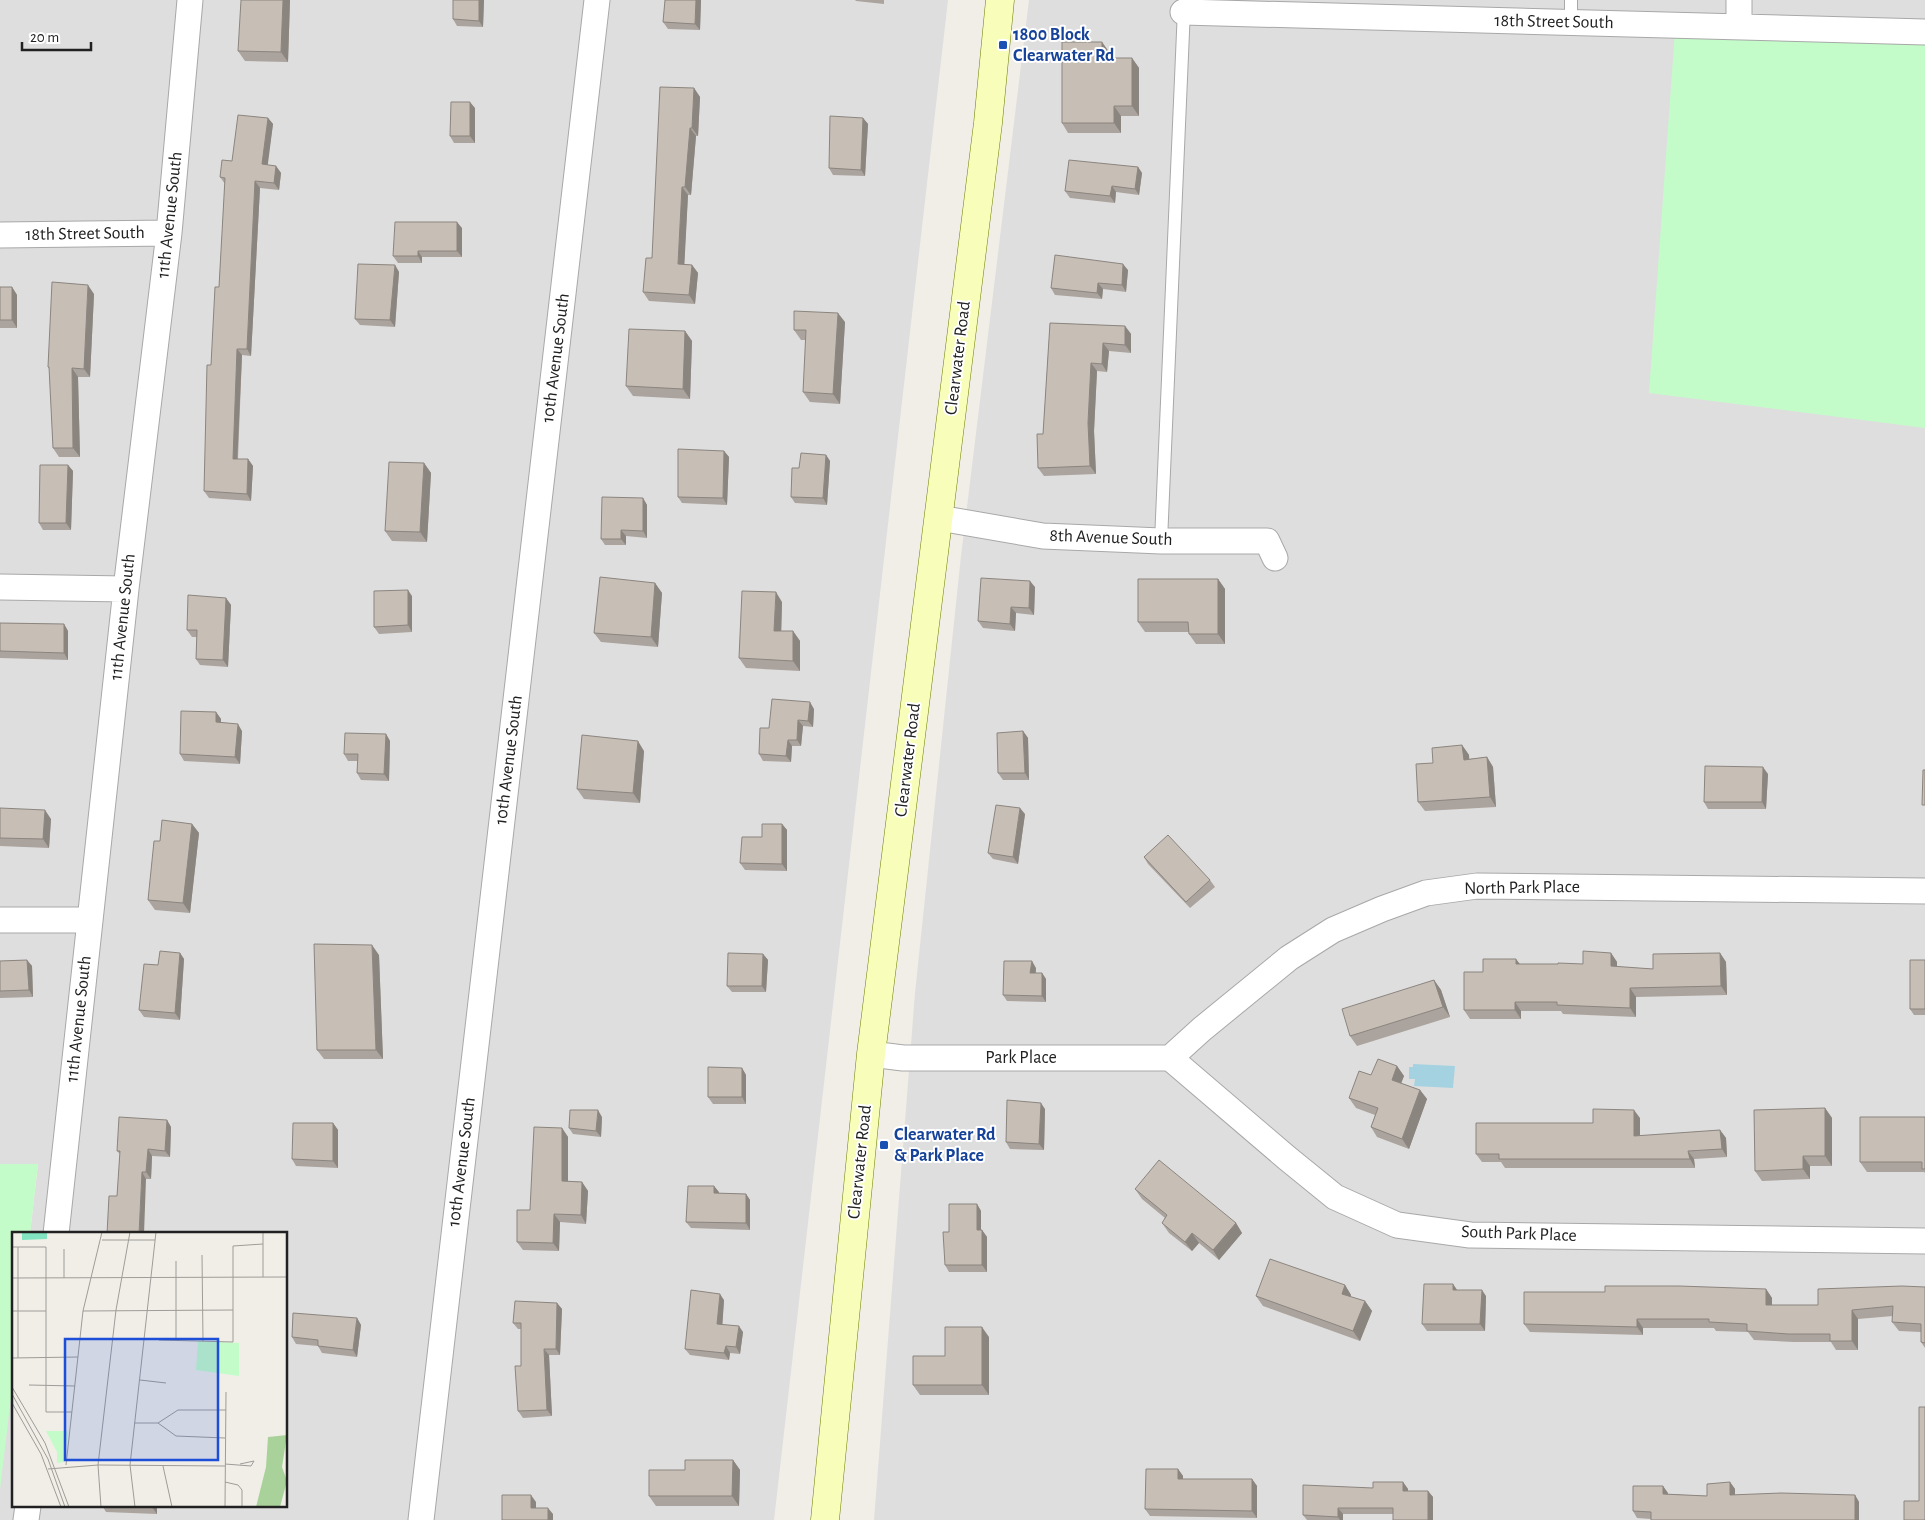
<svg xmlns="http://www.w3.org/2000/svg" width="1925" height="1520" font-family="'Alegreya Sans',sans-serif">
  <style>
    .residential { fill: #dfdede }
    .park { fill: #c3fcc9 }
    .water { fill: #a5d2e1 }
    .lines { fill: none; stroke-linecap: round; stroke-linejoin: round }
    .lane-casing { stroke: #a8a8a8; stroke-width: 14 }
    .street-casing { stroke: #a8a8a8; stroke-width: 27 }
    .secondary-casing { stroke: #6f7f00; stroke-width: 29 }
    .lane { stroke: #fff; stroke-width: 12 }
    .street { stroke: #fff; stroke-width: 25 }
    .secondary { stroke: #f8fdba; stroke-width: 28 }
    .wall { fill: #aba39d }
    .shaded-wall { fill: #8b857f }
    .building { fill: #c7beb6; stroke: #8b857f }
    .transit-dot { fill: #1a4fb4; stroke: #fff; stroke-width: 2 }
    .labels { text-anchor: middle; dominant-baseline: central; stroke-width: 4; stroke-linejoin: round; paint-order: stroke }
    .street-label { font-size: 18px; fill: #212121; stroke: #fff }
    .transit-label { font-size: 18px; font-weight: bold; fill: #164399; stroke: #fff; text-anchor: start }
    .inset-road { fill: none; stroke: #9e9c98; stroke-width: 1 }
    .view { fill: #1d4ed8; fill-opacity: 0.15; stroke: #1d4ed8; stroke-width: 2.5 }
    .inset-edge { fill: none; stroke: #212121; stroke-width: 2.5 }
  </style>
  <rect width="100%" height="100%" fill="#f1eee7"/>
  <path class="residential" d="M0,0H948L774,1520H0V1484L14,1369V1506H286V1234H30L38,1164H0Z
    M1029,0H1925V1520H874L915,993L961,556Z"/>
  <path class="park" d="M1675,31L1925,40V428L1649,393Z
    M0,1164H38L30,1234H14V1372L0,1489Z"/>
  <path class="water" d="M1413,1064L1455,1066L1453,1088L1414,1086L1415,1079H1409V1067H1413Z"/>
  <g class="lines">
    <g class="lane-casing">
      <path id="lane" d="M1571,0V22
        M1161,541L1184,9"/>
    </g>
    <g class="street-casing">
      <path id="street" d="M1739,0V27
        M1183,12L1925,32
        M0,235L169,233
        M939,518L1043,536L1161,541H1267L1275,558
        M0,587L126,589
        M0,920H89
        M871,1054L903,1058H1170
        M1170,1058L1287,1158L1335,1197L1397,1225L1470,1235L1925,1241
        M1170,1058L1202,1029L1289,958L1333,930L1382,909L1426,893L1477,886L1925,891
        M56,1234L126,589L169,233L190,0
        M26,1520L28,1506
        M421,1520L597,0"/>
    </g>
    <g class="secondary-casing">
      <path id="secondary" d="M825,1520L871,1054L988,123L1000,0"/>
    </g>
    <use href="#lane" class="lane"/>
    <use href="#street" class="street"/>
    <use href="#secondary" class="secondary"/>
  </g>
  <path class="wall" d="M290,0L288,62L245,61L238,51Z
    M453,0H484L483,27L457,26L453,19Z
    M665,0H701L700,30L668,29L663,22Z
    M855,0H884V4L856,1Z
    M1102,42L1109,52V58H1132L1139,68V116H1121V133H1068L1062,123Z
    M694,88L700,97L698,136H696L691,195H688L684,264L692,265L698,273L695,304L649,301L643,292Z
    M475,108V143H454L450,136Z
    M268,118L273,124L267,165L276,166L281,173L279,190L260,188L251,356L242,355L238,459H248L253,466L251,501L209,498L204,491L211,365L219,287L225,184L220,177L232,161Z
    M863,118L868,124L865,176L833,175L829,168Z
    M1138,167L1142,173L1139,195L1116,192L1115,203L1070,198L1065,191Z
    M462,228V257H422V263H398L393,256Z
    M395,265L399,272L395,327L360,325L355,319Z
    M1128,270L1126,292L1103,289L1102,299L1055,295L1051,288Z
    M0,287H12L17,295V328H0Z
    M94,294L90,377H78L80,457H59L53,448L50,370L48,367Z
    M845,322L840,404L810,402L803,392L806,340H801L794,330Z
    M1050,323L1125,326L1131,334V353L1109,351L1107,372L1097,371L1094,431L1096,474L1044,476L1038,468L1043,434Z
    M685,331L692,341L690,399L633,396L626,386Z
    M724,451L729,457L727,505L682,503L678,497Z
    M826,455L830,461L827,505L795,503L791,497L799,468Z
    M424,463L431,473L427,542L392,541L385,531Z
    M68,465L73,471L71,530H43L39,523Z
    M643,498L647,505V538L626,536V545H605L601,539Z
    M1218,579L1225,589V644H1196L1189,634V632H1145L1138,622Z
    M655,583L662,593L658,647L601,642L594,633Z
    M1035,587L1034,615L1016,613L1015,631L983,628L978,621Z
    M412,596V632L379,634L374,627Z
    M226,598L231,605L228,667L200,665L196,659L197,637H192L187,630Z
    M782,602L781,631H793L800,641V671L746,668L739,658Z
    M0,623L64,624L68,631V660L0,658Z
    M814,709L813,727L803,726L801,746H792L791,762L763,761L759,754L769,728Z
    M216,712L221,719V723L242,731L240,764L184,761L180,754Z
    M1023,731L1028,738L1029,780H1003L998,773Z
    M386,734L390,741L389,781L361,780L357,773L358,761H348L344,754Z
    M1462,745L1469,755V759L1487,757L1493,767L1496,807L1425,811L1418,802L1433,763Z
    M644,751L640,803L584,799L577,789Z
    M1768,774L1766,809H1708L1704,802Z
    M0,808L51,819L49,848L0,846Z
    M1025,814L1018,864L993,859L988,853Z
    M192,824L199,833L190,913L155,910L148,900L160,841Z
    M782,824L787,830V871L745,870L740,863L762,837Z
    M1144,857L1210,880L1215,887L1190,908L1148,864Z
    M180,953L184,959L180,1020L144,1017L139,1010L158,965Z
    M1611,953L1617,962V967L1653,969L1720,953L1726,962L1727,995L1636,997V1017L1563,1014L1561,1011H1521V1019H1470L1464,1010L1483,972L1583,964Z
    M763,954L768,960L766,992H732L727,986Z
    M379,955L383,1059H324L317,1050Z
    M27,960L32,966L33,997L0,998V961Z
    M1925,960V1015H1914L1910,1009Z
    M1036,968V973H1042L1046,979V1002L1007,1001L1003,995Z
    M1434,980L1441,990L1450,1017L1357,1046L1350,1036Z
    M1397,1066L1404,1076L1401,1083L1420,1090L1427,1099L1409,1149L1377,1137L1371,1127L1375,1115L1356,1108L1349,1098L1371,1075Z
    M742,1068L746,1075V1104H713L708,1097Z
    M1825,1108L1832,1118V1166H1810V1179L1762,1181L1755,1171Z
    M1045,1109L1044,1150L1010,1149L1006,1142Z
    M602,1117L601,1137L573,1134L569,1128Z
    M1925,1117V1173L1924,1172H1867L1860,1162Z
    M1640,1118V1136L1720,1130L1726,1138L1727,1157L1694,1159L1695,1168H1505L1501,1162H1482L1476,1154L1593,1123Z
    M167,1120L171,1127L170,1157L152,1156L151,1179H146L117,1196L120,1154L117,1151Z
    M333,1123L338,1130V1168L296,1166L292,1159Z
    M562,1128L568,1137V1181L582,1182L588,1191L586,1224L560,1222L559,1251L523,1250L517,1242Z
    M714,1186L719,1193L746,1194L750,1200V1230L691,1228L686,1222Z
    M1135,1189L1236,1223L1242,1233L1219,1260L1199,1243L1192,1251L1169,1233L1162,1223L1165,1218L1142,1199Z
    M977,1204L981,1211V1230H982L987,1237V1272H949L945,1265L949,1232Z
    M1453,1284L1457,1290L1486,1296L1485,1331H1427L1422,1324Z
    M1345,1285L1351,1295V1297L1365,1301L1372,1311L1360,1341L1263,1306L1256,1296Z
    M1925,1287V1348L1921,1342V1332L1899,1331L1892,1322L1893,1316L1858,1319V1350H1836L1831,1342H1794L1754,1340L1748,1332L1716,1331L1714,1328H1643V1335L1530,1332L1524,1324L1605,1292L1766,1289L1772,1298V1305H1818Z
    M724,1300L722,1325L743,1332L740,1354L730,1353L729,1360L690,1355L685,1349Z
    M557,1303L562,1309L560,1355H549L552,1416L523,1418L518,1411L521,1366V1329H518L513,1323Z
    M357,1318L361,1325L357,1357L322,1353L318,1346L296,1344L292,1337Z
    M989,1337V1395H920L913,1385L945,1356Z
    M733,1460L740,1470L739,1506H656L649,1496L685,1470Z
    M1178,1469L1183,1476V1479H1252L1257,1486V1518L1150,1516L1145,1509Z
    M1403,1482L1408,1489V1491H1428L1433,1497V1520L1393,1514H1343V1520H1307L1303,1515L1373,1488Z
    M1730,1482L1735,1489V1495H1855L1859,1502V1520L1651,1519L1637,1518L1633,1511L1663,1486L1668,1494L1707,1496Z
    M84,1506H157V1514L106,1512L103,1507Z"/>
  <path class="shaded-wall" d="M283,0H290L288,62L281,52Z
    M479,0H484L483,27L479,21Z
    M696,0H701L700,30L695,24Z
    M1102,42L1109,52V68L1102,58Z
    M1132,58L1139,68V116L1132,106Z
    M694,88L700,97L698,136L692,128Z
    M470,102L475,108V143L470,136Z
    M1114,106L1121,116V133L1114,123Z
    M268,118L273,124L267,171L262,164Z
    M863,118L868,124L865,176L861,170Z
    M690,128L696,136L691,195L685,187Z
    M276,166L281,173L279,190L274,183Z
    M1138,167L1142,173L1139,195L1135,189Z
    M255,181L260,188L251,356L247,349Z
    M1112,186L1116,192L1115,203L1110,196Z
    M682,187L688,195L684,272L678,264Z
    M457,222L462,228V257L457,251Z
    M418,251L422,257V263L418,256Z
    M1123,264L1128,270L1126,292L1122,285Z
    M395,265L399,272L395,327L390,320Z
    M692,265L698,273L695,304L689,295Z
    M1098,283L1103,289L1102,299L1097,293Z
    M88,285L94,294L90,377L84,369Z
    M12,287L17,295V328L12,320Z
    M838,313L845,322L840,404L833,394Z
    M1125,326L1131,334V353L1125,345Z
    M685,331L692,341L690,399L683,389Z
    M1103,343L1109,351L1107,372L1102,364Z
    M237,349L242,355L237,465L233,459Z
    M1091,363L1097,371L1094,431L1096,474L1090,466L1088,423Z
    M72,368L78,377L80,457L73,448Z
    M724,451L729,457L727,505L723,498Z
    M826,455L830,461L827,505L823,498Z
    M248,459L253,466L251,501L247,494Z
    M424,463L431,473L427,542L420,532Z
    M68,465L73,471L71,530L66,523Z
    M643,498L647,505V538L643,531Z
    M621,530L626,536V545L621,539Z
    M1218,579L1225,589V644L1218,634Z
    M1030,581L1035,587L1034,615L1029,608Z
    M655,583L662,593L658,647L651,637Z
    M408,590L412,596V632L408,625Z
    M776,592L782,602L781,641L774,631Z
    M226,598L231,605L228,667L223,660Z
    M1011,607L1016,613L1015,631L1010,624Z
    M64,624L68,631V660L64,653Z
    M793,631L800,641V671L793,661Z
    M810,702L814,709L813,727L808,721Z
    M216,712L221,719V729L216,722Z
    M798,720L803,726L801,746L797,740Z
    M238,724L242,731L240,764L235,757Z
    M1023,731L1028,738L1029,780L1025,773Z
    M386,734L390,741L389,781L384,774Z
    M788,740L792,746L791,762L786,756Z
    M638,741L644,751L640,803L633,793Z
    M1462,745L1469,755L1470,769L1464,760Z
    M1487,757L1493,767L1496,807L1490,797Z
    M1763,767L1768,774L1766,809L1762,802Z
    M1020,808L1025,814L1018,864L1013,857Z
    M45,810L51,819L49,848L43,839Z
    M192,824L199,833L190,913L183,903Z
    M782,824L787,830V871L782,864Z
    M372,945L379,955L383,1059L376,1050Z
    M180,953L184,959L180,1020L175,1013Z
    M1611,953L1617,962V975L1611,966Z
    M1720,953L1726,962L1727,995L1721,986Z
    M763,954L768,960L766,992L762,986Z
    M1516,959L1523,968L1516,964Z
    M27,960L32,966L33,997L29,990Z
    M1032,961L1036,968L1035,979L1030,973Z
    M1042,973L1046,979V1002L1042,996Z
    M1434,980L1441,990L1450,1017L1443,1007Z
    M1630,988L1636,997V1017L1630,1008Z
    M1515,1002L1521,1011V1019L1515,1010Z
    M1397,1066L1404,1076L1399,1089L1392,1080Z
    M742,1068L746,1075V1104L742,1097Z
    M1420,1090L1427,1099L1409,1149L1402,1139Z
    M1041,1103L1045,1109L1044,1150L1039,1144Z
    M1825,1108L1832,1118V1166L1825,1156Z
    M598,1110L602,1117L601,1137L596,1131Z
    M1634,1110L1640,1118V1145L1634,1136Z
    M167,1120L171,1127L170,1157L165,1151Z
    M333,1123L338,1130V1168L333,1161Z
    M562,1128L568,1137V1190L562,1181Z
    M1720,1130L1726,1138L1727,1157L1722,1149Z
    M148,1149L152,1156L151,1179L146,1172Z
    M1688,1151L1694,1159L1695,1168L1690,1159Z
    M1803,1156L1810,1166V1179L1803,1169Z
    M142,1172L146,1179L144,1234H139Z
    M582,1182L588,1191L586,1224L581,1215Z
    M714,1186L719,1192V1199L714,1193Z
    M746,1194L750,1200V1230L746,1223Z
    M977,1204L981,1211V1237L977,1230Z
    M554,1214L560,1222L559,1251L553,1243Z
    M1236,1223L1242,1233L1219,1260L1213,1250Z
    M982,1230L987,1237V1272L982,1265Z
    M1192,1233L1199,1243L1192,1251L1185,1242Z
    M1453,1284L1457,1290H1453Z
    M1345,1285L1351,1295L1348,1303L1342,1294Z
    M1766,1289L1772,1298V1313L1766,1305Z
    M1482,1290L1486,1296L1485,1331L1480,1324Z
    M720,1294L724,1300L722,1331L717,1324Z
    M1365,1301L1372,1311L1360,1341L1353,1331Z
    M557,1303L562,1309L560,1355L556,1349Z
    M1852,1310L1858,1319V1350L1852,1341Z
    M357,1318L361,1325L357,1357L353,1350Z
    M1637,1319L1643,1328V1335L1637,1327Z
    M739,1326L743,1332L740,1354L736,1347Z
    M982,1327L989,1337V1395L982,1385Z
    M726,1346L730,1353L729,1360L724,1353Z
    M544,1349L549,1355L552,1416L547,1410Z
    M733,1460L740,1470L739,1506L732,1496Z
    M1178,1469L1183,1476V1486L1178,1479Z
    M1252,1479L1257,1486V1518L1252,1511Z
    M1403,1482L1408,1489V1497L1403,1491Z
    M1730,1482L1735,1489V1502L1730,1495Z
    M1663,1486L1668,1493V1500L1663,1494Z
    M1428,1491L1433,1497V1520H1428Z
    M531,1495L536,1502V1514L531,1508Z
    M1855,1495L1859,1502V1520H1855Z
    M151,1506H157V1514Z
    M548,1508L553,1514V1520H548Z
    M1338,1508L1343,1514V1520H1340L1338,1517Z"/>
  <path class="building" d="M241,0H283L281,52L238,51Z
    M453,0H479V21L453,19Z
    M665,0H696L695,24L663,22Z
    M1062,42H1102V58H1132V106H1114V123H1062Z
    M660,87L694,88L692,128H690L685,187H682L678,264L692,265L689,295L643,292L646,258H652Z
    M451,102H470V136H450Z
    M238,115L268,118L262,164L276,166L274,183L255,181L247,349H237L233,459H248L247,494L204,491L207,365H211L215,287H219L225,178L220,177L222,160L232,161Z
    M830,116L863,118L861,170L829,168Z
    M1069,160L1138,167L1135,189L1112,186L1110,196L1065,191Z
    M395,222H457V251H418V256H393Z
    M1055,255L1123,264L1122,285L1098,283L1097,293L1051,288Z
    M358,264L395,265L390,320L355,319Z
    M52,282L88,285L84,369L72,368L73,448H53L49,367H48Z
    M0,287H12V320H0Z
    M794,311L838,313L833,394L803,392L806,330H794Z
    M1050,323L1125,326V345L1103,343L1102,364L1091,363L1088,423L1090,466L1038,468L1037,434H1043Z
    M629,329L685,331L683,389L626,386Z
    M678,449L724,451L723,498L678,497Z
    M801,453L826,455L823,498L791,497L792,468H799Z
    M389,462L424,463L420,532L385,531Z
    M40,465H68L66,523H39Z
    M602,497L643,498V531L621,530V539H601Z
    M600,577L655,583L651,637L594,633Z
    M981,578L1030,581L1029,608L1011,607L1010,624L978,621Z
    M1138,579H1218V634H1189L1188,622H1138Z
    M408,590V625L374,627V591Z
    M742,591L776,592L774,631H793V661L739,658Z
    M188,595L226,598L223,660L196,659L197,630H187Z
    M0,623L64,624V653L0,651Z
    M772,699L810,702L808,721L798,720L797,740H788L786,756L759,754L760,728H769Z
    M181,711L216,712V722L238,724L235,757L180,754Z
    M1023,731L1025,773H998L997,733Z
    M345,733L386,734L384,774L357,773L358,754H344Z
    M582,735L638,741L633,793L577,789Z
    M1462,745L1464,760L1487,757L1490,797L1418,802L1416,764L1433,763L1432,748Z
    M1705,766L1763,767L1762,802H1704Z
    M1923,770H1925V805H1922Z
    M996,805L1020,808L1013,857L988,853Z
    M0,808L45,810L43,839L0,838Z
    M162,820L192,824L183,903L148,900L154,841H160Z
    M762,824H782V864L740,863L742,837H762Z
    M1168,835L1210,880L1186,902L1144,857Z
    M314,944L372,945L376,1050H317Z
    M160,951L180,953L175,1013L139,1010L144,964L158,965Z
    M1583,951L1611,953V966L1653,969V954L1720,953L1721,986L1630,988V1008L1557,1005V1002H1515V1010H1464V972H1483V959H1516V964H1558V963L1583,964Z
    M728,953L763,954L762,986H727Z
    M27,960L29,990L0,991V961Z
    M1910,960H1925V1009H1910Z
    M1004,961H1032L1030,973H1042V996L1003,995Z
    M1434,980L1443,1007L1350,1036L1342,1009Z
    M1378,1059L1397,1066L1392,1080L1420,1090L1402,1139L1371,1127L1378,1108L1349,1098L1359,1071L1371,1075Z
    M708,1067L742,1068V1097H708Z
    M1007,1100L1041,1103L1039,1144L1006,1142Z
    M1825,1108V1156H1803V1169L1755,1171L1754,1110Z
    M1593,1109L1634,1110V1136L1720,1130L1722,1149L1688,1151L1690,1159H1499V1154H1476V1123H1593Z
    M570,1110H598L596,1131L569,1128Z
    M119,1117L167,1120L165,1151L148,1149L146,1172H142L139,1234H107L109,1196H117L120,1151H117Z
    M1860,1117H1925V1169H1922V1162H1860Z
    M293,1123H333V1161L292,1159Z
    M534,1127L562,1128V1181L582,1182L581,1215L554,1214L553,1243L517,1242V1210H530Z
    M1159,1160L1236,1223L1213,1250L1192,1233L1185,1242L1162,1223L1167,1215L1135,1189Z
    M688,1186H714V1193L746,1194V1223L686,1222Z
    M949,1204H977V1230H982V1265H945L943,1232H949Z
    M1270,1259L1345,1285L1342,1294L1365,1301L1353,1331L1256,1296Z
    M1424,1284H1453V1290H1482L1480,1324H1422Z
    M1605,1286H1679L1766,1289V1305H1818V1289L1902,1286L1925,1287V1343L1921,1342V1324L1892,1322L1893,1306L1852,1310V1341H1830V1334H1788L1747,1331V1324L1709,1322V1319H1637V1327L1524,1324V1292H1605Z
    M691,1290L720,1294L717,1324L739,1326L736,1347L726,1346L724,1353L685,1349Z
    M515,1301L557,1303L556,1349H544L547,1410L518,1411L515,1366H521V1323H513Z
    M293,1313L357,1318L353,1350L318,1346V1340L292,1337Z
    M945,1327H982V1385H913V1356H945Z
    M1919,1407H1925V1520H1904V1501H1919Z
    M685,1460H733L732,1496H649V1470H685Z
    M1146,1469H1178V1479H1252V1511L1145,1509Z
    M1373,1482H1403V1491H1428V1520H1393V1508H1338V1517L1303,1515V1485L1373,1488Z
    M1730,1482V1495L1781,1493L1855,1495V1520H1651V1512L1633,1511V1486H1663V1494L1707,1496V1484Z
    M502,1495H531V1508H548V1520H502Z"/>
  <g class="transit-dot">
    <rect x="998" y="40" width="10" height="10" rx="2.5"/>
    <rect x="879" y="1140" width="10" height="10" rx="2.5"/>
  </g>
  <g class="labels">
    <g class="street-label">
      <text transform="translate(1554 22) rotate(1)">18th Street South</text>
      <text transform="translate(170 215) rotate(-84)">11th Avenue South</text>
      <text transform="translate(85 234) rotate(-1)">18th Street South</text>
      <text transform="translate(556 358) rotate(-83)">10th Avenue South</text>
      <text transform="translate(958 358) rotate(-83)">Clearwater Road</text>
      <text transform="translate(1111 538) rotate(2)">8th Avenue South</text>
      <text transform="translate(123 617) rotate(-84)">11th Avenue South</text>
      <text transform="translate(509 760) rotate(-83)">10th Avenue South</text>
      <text transform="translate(908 760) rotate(-83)">Clearwater Road</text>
      <text transform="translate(1522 888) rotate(-1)">North Park Place</text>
      <text transform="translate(79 1019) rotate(-84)">11th Avenue South</text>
      <text x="1021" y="1058">Park Place</text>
      <text transform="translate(462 1162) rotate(-83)">10th Avenue South</text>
      <text transform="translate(860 1162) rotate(-84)">Clearwater Road</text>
      <text transform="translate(1519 1234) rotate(2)">South Park Place</text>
    </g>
    <g class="transit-label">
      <text x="1013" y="35">1800 Block<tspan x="1013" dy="21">Clearwater Rd</tspan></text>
      <text x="894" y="1135">Clearwater Rd<tspan x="894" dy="21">&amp; Park Place</tspan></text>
    </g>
  </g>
  <g transform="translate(12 1232)">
    <rect width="275" height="275" fill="#f1eee7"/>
    <path d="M275,203L270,235L275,249L268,275H244L254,235L256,205Z" fill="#a9d29a"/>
    <path d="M186,109L227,111V144L184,138ZM34,199H56L52,230L45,231V220Z" fill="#c3fcc9"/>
    <path d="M10,0H35V7L10,8Z" fill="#82e4c0"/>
    <path class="inset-road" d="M251,0V45M90,8H143M0,15H34V180H60M6,15V126M52,17V46M190,23L191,109M0,46L275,45M0,79H34M71,79L221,78M147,108L221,110V14L251,12M164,108V29M0,126L66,125M128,148L154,151M17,153L63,154M0,155L33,211L57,275M0,162L36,227L53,275M0,171L29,222L49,275M122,191H146M146,191L166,178H214M146,191L164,204L213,206M213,232L239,234L242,229L228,232M54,233L71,79L90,0M151,234L160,275M36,237L86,233L213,234M213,250L226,253L230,258V275M89,275L86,233L104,78L118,0M123,275L118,233L144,0M213,275L214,160"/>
    <path class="view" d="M53,107H206V228H53Z"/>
    <rect width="275" height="275" class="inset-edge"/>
  </g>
  <path d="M22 42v8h69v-8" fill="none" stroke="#212121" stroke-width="2.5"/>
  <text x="30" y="42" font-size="15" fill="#212121" stroke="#ffffff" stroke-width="4" paint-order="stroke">20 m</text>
</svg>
